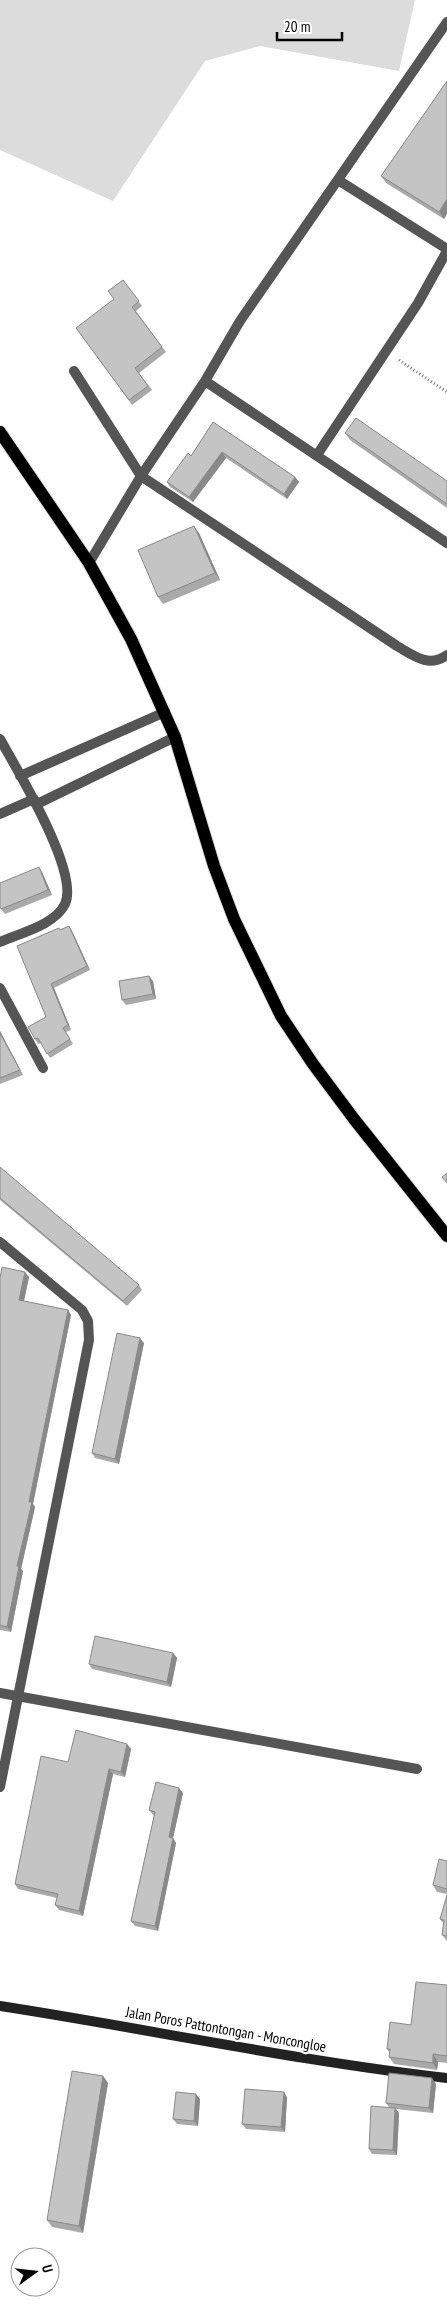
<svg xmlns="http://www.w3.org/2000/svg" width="447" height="2307" font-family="'PT Sans Narrow',sans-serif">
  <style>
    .green { fill: #dcdcdc }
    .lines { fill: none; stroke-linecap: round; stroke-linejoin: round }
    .primary-casing { stroke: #dbdbdb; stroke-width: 14 }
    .path { stroke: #777; stroke-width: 3; stroke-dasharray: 1 2.5; stroke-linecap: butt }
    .street { stroke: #555; stroke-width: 10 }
    .secondary { stroke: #222; stroke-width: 10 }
    .primary { stroke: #000; stroke-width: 12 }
    .wall { fill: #a9a9a9 }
    .shaded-wall { fill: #898989 }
    .building { fill: #c4c4c4; stroke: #898989 }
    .labels { text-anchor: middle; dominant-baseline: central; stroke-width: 4.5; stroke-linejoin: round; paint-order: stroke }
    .street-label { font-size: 15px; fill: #000; stroke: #fff }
  </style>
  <rect width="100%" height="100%" fill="#fff"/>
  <path class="green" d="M0,0H415L399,71L260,46L205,61L113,201L0,150Z"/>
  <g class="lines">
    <g class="primary-casing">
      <path id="primary" d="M0,432L89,563L131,639L175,737L214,866L234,919L281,1016L313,1064L354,1119L447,1236"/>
    </g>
    <path class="path" d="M399,360L447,392"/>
    <path class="street" d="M338,180L447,249
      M74,371L141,476L397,646C414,656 429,668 447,655
      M205,381L447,543
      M317,455L418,303L447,251
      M89,563L141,476L205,381L240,321L447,22
      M0,739C17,770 80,872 65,904C55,925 20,933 0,942
      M20,776L165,712
      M37,804L175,737
      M0,814L34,799
      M0,988L43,1068
      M0,1242L82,1310L88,1321L89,1340L0,1787
      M0,1693L417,1769"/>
    <path class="secondary" d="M0,2006C149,2029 297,2061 447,2078"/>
    <use href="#primary" class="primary"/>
  </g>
  <path class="wall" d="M447,81V214L444,219L386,183L381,176Z
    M123,280L142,306L136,311L166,352L139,373L152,390L132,405L76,328L114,299Z
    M213,422L295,477L299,482L287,499L226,458L193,502L170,487L167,482L191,456Z
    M345,433L447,481V508L350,440Z
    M199,533L220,580L163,604L158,597Z
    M42,872L52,895L5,914L1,909Z
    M69,926L72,931L90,970L54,988L71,1030L66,1032L73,1044L50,1058L41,1043L38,1044L35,1039L46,1017L17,946Z
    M153,981L156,999L126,1005L122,1000Z
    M0,1031L23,1075L0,1084Z
    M0,1167L139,1285L142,1290L127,1306L0,1200Z
    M29,1277L24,1301L68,1310L71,1315L33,1504L35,1507L21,1569L23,1571L11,1632L0,1630V1278Z
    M144,1343L119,1464L95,1458L92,1453Z
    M173,1653L177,1658L171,1687L92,1669L89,1664Z
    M127,1744L131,1749L125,1777L113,1774L83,1916L59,1910L55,1905L57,1898L18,1889L15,1884L68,1762Z
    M183,1793L173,1838L176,1843L158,1931L135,1926L131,1921L154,1816L149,1810Z
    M447,1861V1894L437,1892L433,1885Z
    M447,1895V1941L442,1935L444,1924L440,1919Z
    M447,1985V2063L438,2062L437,2070L394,2064L389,2057L390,2053L387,2049L411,2025Z
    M103,2076L108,2083L83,2233L52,2227L47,2220Z
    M436,2084L433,2113L396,2109L399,2113L397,2155L372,2154L369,2149L389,2107L386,2103Z
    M287,2097L285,2132L246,2129L242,2124Z
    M200,2099L198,2126L177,2124L173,2119Z"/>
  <path class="shaded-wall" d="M447,199V214L444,219L439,212Z
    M222,452L226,458L193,502L189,497Z
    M295,477L299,482L287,499L284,494Z
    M194,526L199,533L220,580L215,573Z
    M39,867L42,872L52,895L48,890Z
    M69,926L72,931L90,970L87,966Z
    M149,976L153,981L156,999L153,994Z
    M51,984L54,988L71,1030L68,1025Z
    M0,1031L23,1075L20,1070L0,1033Z
    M25,1272L29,1277L23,1305L19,1300Z
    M68,1310L71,1315L33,1504L35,1507L21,1569L23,1571L11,1632L7,1627L17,1566L29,1502Z
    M140,1338L144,1343L119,1464L115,1459Z
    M173,1653L177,1658L171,1687L167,1682Z
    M127,1744L131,1749L125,1777L121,1772Z
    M109,1769L113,1774L83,1916L79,1911Z
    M179,1788L183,1793L173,1838L176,1843L158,1931L155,1926L169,1837Z
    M433,2054L438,2062L437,2070L433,2063Z
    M103,2076L108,2083L83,2233L79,2226Z
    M432,2078L436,2084L433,2113L429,2108Z
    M284,2092L287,2097L285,2132L281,2127Z
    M196,2094L200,2099L198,2126L194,2121Z
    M395,2108L399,2113L397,2155L393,2150Z"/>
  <path class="building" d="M447,81V199L439,212L381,176Z
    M123,280L139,301L132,307L162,347L135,368L148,386L129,400L76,328L114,299L108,291Z
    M356,418L447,481V504L345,433Z
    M213,422L295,477L284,494L222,452L189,497L167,482L188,453L191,456Z
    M194,526L215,573L158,597L138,550Z
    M39,867L48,890L1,909L0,906V883Z
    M69,926L87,966L51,984L68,1025L63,1028L70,1039L47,1054L38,1038L35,1039L28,1027L46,1017L17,946L59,928L60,930Z
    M149,976L153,994L122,1000L119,981Z
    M0,1033L20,1070L0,1078Z
    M0,1167L139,1285L123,1301L0,1198Z
    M447,1173V1183L442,1177Z
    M2,1267L25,1272L19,1300L68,1310L29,1502H32L17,1566H19L7,1627L0,1625V1278Z
    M117,1333L140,1338L115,1459L92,1453Z
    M95,1636L173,1653L167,1682L89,1664Z
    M76,1730L127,1744L121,1772L109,1769L79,1911L55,1905L58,1894L15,1884L41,1756L68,1762Z
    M156,1782L179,1788L169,1837L173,1838L155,1926L131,1921L155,1812L149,1810Z
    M439,1859L447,1861V1889L433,1885Z
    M447,1895V1936L442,1935L444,1920L440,1919Z
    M416,1982L447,1985V2056L433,2054V2063L389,2057L390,2049H387L390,2022L411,2025Z
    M72,2071L103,2076L79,2226L47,2220Z
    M389,2073L432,2078L429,2108L386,2103Z
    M245,2089L284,2092L281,2127L242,2124Z
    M176,2092L196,2094L194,2121L173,2119Z
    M371,2106L395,2108L393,2150L369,2149Z"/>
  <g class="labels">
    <g class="street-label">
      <text transform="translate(226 2029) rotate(10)">Jalan Poros Pattontongan - Moncongloe</text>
    </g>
  </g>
  <g transform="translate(35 2272) rotate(75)"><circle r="24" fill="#ffffff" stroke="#999999"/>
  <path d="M0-4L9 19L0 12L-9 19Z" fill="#000000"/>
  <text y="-8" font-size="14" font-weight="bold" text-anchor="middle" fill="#000000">U</text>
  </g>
  <path d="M277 32v8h65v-8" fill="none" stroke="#000000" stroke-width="2.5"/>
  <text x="284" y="32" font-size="15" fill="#000000" stroke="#ffffff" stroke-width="4" paint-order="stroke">20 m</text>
</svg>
